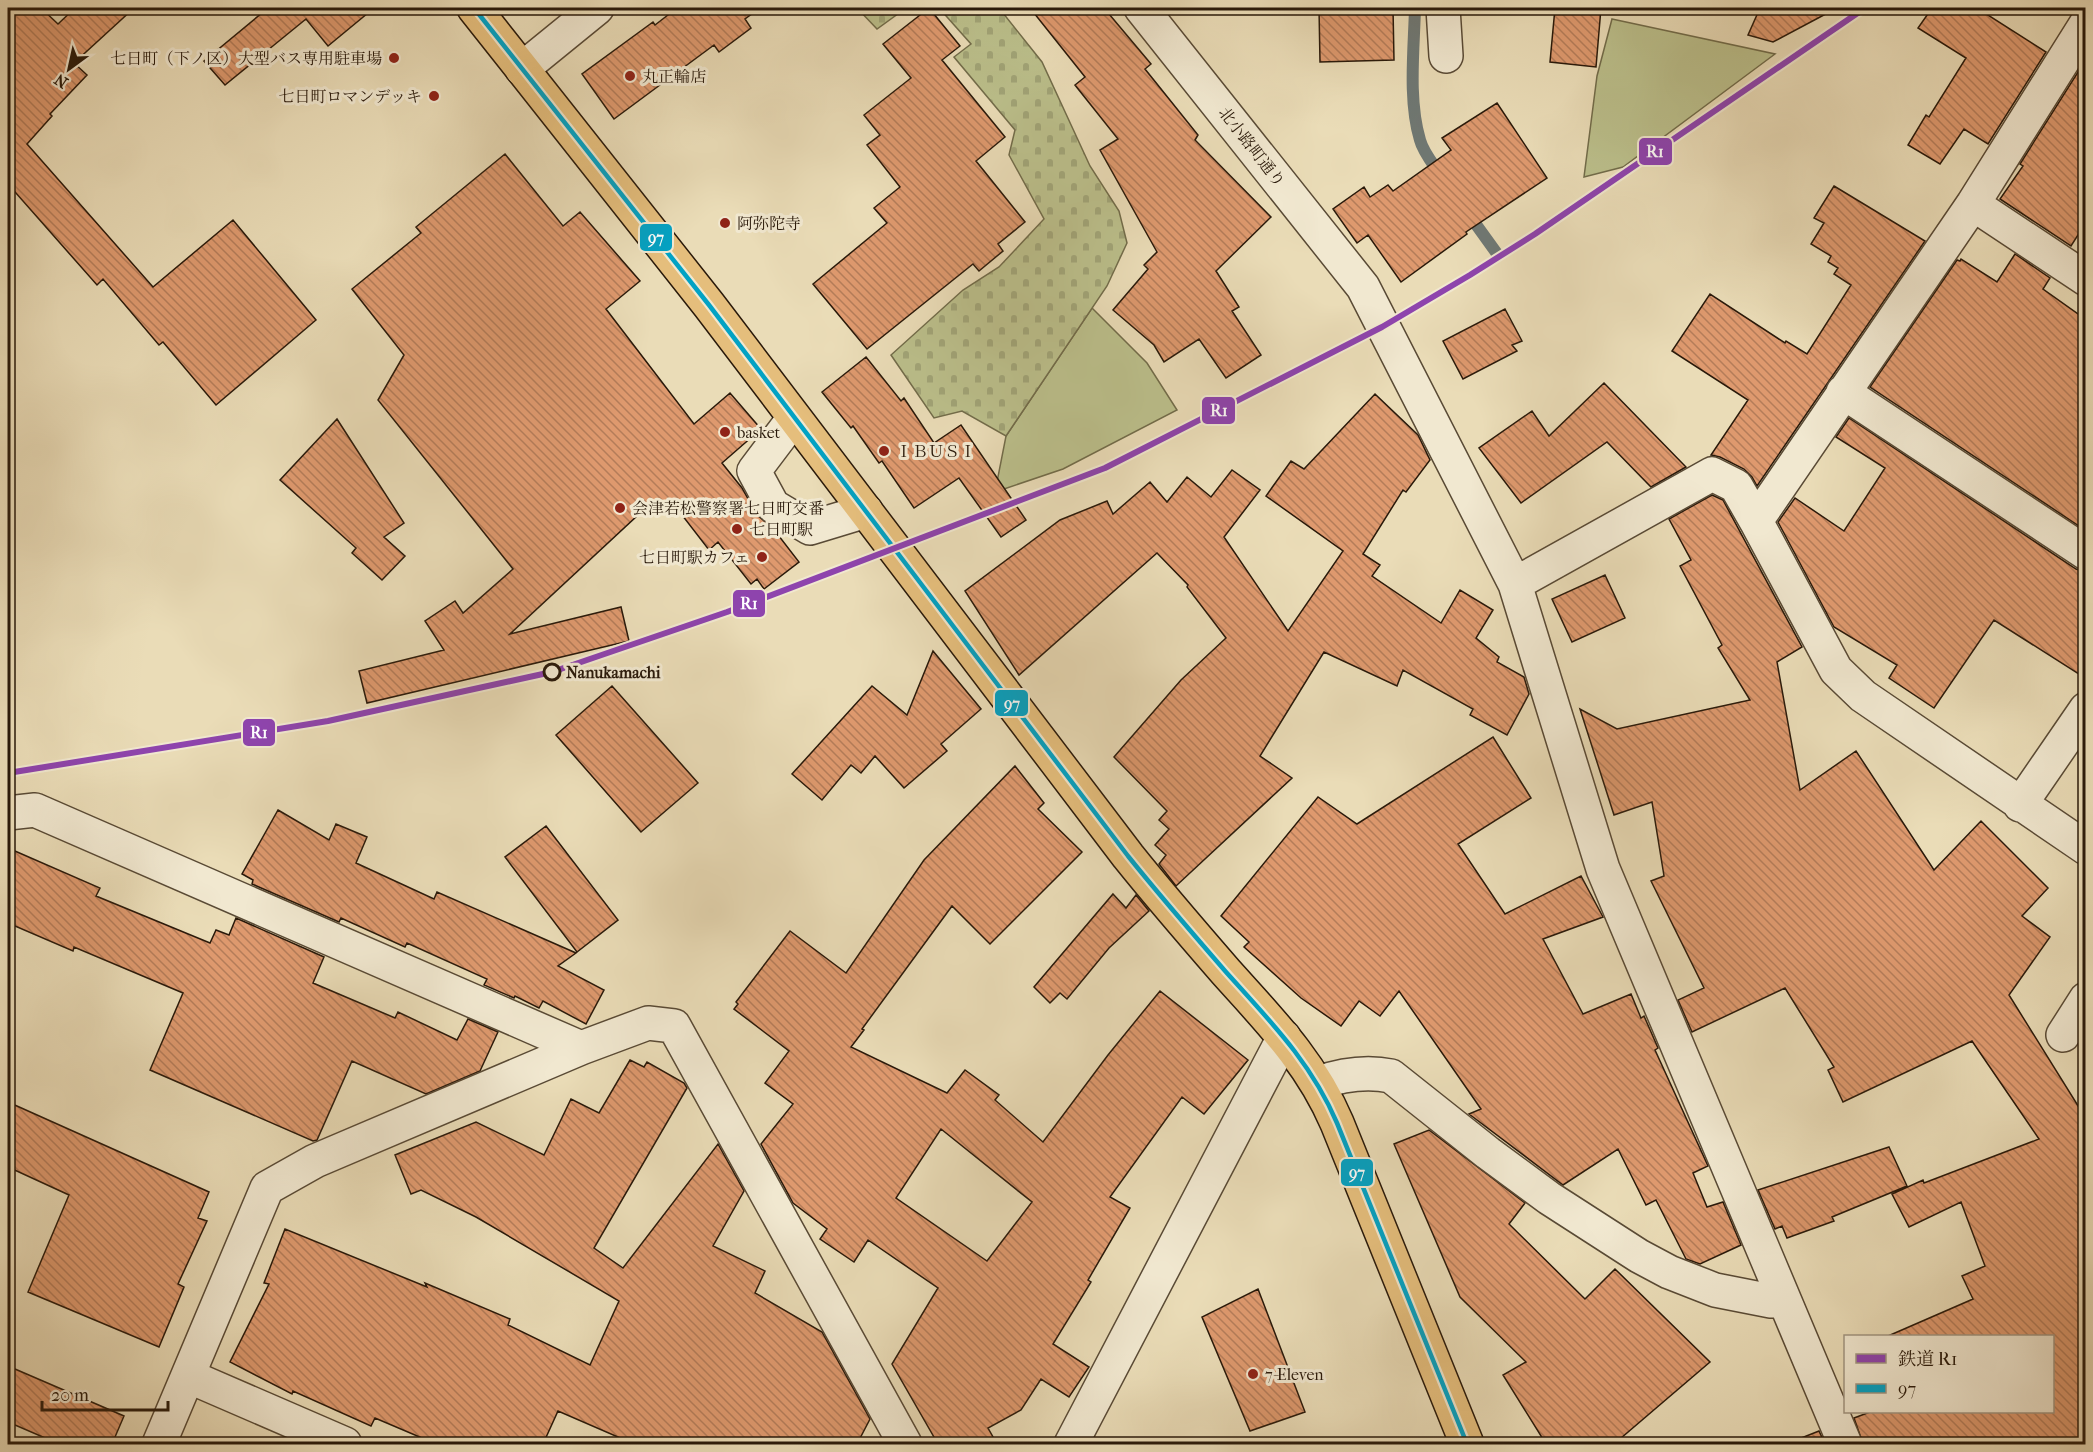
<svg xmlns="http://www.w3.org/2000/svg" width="2093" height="1452" font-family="'IM FELL French Canon','Noto Serif JP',serif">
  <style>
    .green { fill: #bbbf8b; stroke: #726c4a; stroke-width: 1.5 }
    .cemetery { fill: url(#cemetery-stones); stroke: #726c4a; stroke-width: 1.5 }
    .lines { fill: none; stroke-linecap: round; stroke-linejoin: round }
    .stream { stroke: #6f7874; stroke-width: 12 }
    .building { fill: url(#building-back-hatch); stroke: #29190a; stroke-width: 1.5; fill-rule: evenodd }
    .minor-casing { stroke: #594a35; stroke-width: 36 }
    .highway-casing { stroke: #29190a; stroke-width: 36 }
    .minor { stroke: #f1e8d0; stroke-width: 33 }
    .highway { stroke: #e5be7c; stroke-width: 33 }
    .bus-1-casing { stroke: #f1e8d0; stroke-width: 9 }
    .bus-1 { stroke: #02a2c4; stroke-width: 4.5 }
    .rail-1-casing { stroke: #f1e8d0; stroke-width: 10 }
    .rail-1 { stroke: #8e44ad; stroke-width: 6 }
    .poi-dot { fill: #8f2418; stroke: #f1e8d0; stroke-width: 2 }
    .stop-dot { fill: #f1e8d0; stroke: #29190a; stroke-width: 3 }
    .labels { text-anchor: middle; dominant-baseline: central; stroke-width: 6; stroke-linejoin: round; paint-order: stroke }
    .poi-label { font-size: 16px; fill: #29190a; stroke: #f1e8d0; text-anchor: start }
    .street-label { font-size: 16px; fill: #29190a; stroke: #f1e8d0 }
    .stop-label { font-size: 16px; font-weight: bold; fill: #29190a; stroke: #f1e8d0; text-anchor: start }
    .line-badge { stroke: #f1e8d0; stroke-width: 2 }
    .badge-label { font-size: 16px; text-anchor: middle; font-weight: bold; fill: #fff }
  </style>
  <defs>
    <pattern id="cemetery-stones" width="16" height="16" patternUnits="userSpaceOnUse" patternTransform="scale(1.5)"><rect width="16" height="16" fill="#bbbf8b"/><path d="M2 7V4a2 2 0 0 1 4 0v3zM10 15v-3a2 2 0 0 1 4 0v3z" fill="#a1a477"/></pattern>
    <pattern id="building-back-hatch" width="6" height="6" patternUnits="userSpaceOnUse" patternTransform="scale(1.5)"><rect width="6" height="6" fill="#de996e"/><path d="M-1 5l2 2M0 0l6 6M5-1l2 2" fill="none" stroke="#b47c59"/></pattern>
  </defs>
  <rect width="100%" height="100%" fill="#eadcb7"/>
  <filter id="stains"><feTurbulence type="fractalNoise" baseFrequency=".00333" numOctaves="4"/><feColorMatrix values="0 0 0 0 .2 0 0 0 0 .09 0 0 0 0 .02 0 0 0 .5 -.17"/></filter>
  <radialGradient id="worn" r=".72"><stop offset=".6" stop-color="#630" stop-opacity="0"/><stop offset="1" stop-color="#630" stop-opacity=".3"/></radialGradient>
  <path class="green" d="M1612,19L1775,54L1623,167L1584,177L1597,76Z
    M1092,308L1147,363L1177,410L1063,469L995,492L1006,436Z"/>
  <path class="cemetery" d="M857,8H906L877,29Z
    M939,8H999L1042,62L1090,166L1119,211L1127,243L1107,286L1006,436L962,411L934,418L891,355L963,290L999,267L1044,219L1009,155L1015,130L954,57L971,44Z"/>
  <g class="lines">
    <path class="stream" d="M1415,8C1414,49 1408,100 1420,140C1423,152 1434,165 1441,176
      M1467,212L1498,255"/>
  </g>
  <path class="building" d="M17,8H41L58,24L75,8H134L74,63L87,75L50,114L52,116L27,144L153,287L233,220L316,320L216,405L163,342L159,345L103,279L97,285L8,184V17Z
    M268,8H374L328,46L306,19L225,85L204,61Z
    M677,8H760L745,19L751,28L719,52L714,45L614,119L582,74L653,22L655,25Z
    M929,8L960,46L942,60L1005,137L976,161L1025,222L998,244L1003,251L979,271L973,264L867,349L813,284L887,223L874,208L900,187L867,145L880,135L864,115L911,78L883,44Z
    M1030,8H1104L1151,64L1145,69L1198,135L1195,140L1271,217L1216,271L1239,307L1232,311L1261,355L1226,378L1199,339L1164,362L1154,345L1113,310L1148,269L1144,265L1157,252L1100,150L1118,139L1075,85L1085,77Z
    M1319,8H1393L1394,60L1320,62Z
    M1555,8H1601L1596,67L1550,62Z
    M1760,8H1837L1773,42L1748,35Z
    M1932,8H1977L2046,52L1988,144L1964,129L1940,164L1908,145L1926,115L1929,117L1966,58L1918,28Z
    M2078,72L2085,77V224L2071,246L2000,199L2023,166L2020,164Z
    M1497,103L1547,178L1466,232L1467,234L1401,282L1368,235L1357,243L1333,209L1364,187L1370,197L1388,185L1393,191L1451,150L1442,138Z
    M505,154L563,226L580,212L640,281L606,309L694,424L730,393L761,429L722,463L742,488L757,515L772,527L799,562L764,589L757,579L751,584L718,542L709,550L672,502L660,513L651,503L510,634L621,607L629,641L367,703L359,671L444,650L425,621L455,601L463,613L513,569L378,400L404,355L352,289L421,233L416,227Z
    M1834,186L1925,241L1757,486L1752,477L1744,469L1720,457L1711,455L1748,400L1672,351L1710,294L1785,343L1786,341L1807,354L1851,285L1834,274L1838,268L1828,262L1831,256L1811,244L1824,223L1814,218Z
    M2015,254L2050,278L2043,289L2085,319V530L1870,387L1957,260L1960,261L1961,259L1997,282Z
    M1505,309L1522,341L1512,345L1517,351L1463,379L1443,341Z
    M866,357L901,401L904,398L934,443L961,425L1026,520L1001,537L959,478L914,508L882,461L879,463L853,426L851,428L822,392Z
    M1604,383L1686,467L1651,487L1607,442L1521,503L1479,448L1532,411L1549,436Z
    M1375,394L1418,435L1430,460L1406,492L1403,490L1363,554L1380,565L1372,576L1441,623L1460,590L1493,610L1476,638L1499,657L1497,662L1524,677L1529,694L1507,735L1470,715L1473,709L1403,670L1397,686L1324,652L1260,756L1292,778L1176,886L1159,864L1166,855L1155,845L1169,829L1159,820L1167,811L1114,757L1181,680L1226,638L1187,587L1188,585L1157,553L1019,675L965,591L1060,520L1107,501L1113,514L1150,482L1167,502L1187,477L1211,497L1232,470L1260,490L1224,537L1288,631L1343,551L1266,496L1291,461L1304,469Z
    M1849,418L2076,569L2085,572V678L1994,620L1934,708L1889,678L1897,665L1834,627L1778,522L1795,498L1844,531L1885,468L1836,437Z
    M337,419L404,523L384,537L405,556L382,580L352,553L356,548L280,480Z
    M1712,495L1723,500L1802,647L1777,662L1800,790L1856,751L1934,870L1981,821L2048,888L2022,916L2050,937L2009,995L2085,1117V1444H1863L1854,1418L1870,1412H2052V1336H1888L1973,1299L1962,1276L1985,1266L1961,1202L1909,1227L1892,1194L1923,1180L1924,1183L2039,1139L1972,1041L1843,1102L1828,1070L1834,1067L1785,988L1692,1032L1678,1000L1704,988L1651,881L1664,876L1652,802L1614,815L1580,709L1617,729L1750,700L1718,648L1722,645L1680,566L1691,560L1669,519Z
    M1605,575L1625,618L1572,642L1552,599Z
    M933,651L981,709L941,744L947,751L904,788L875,756L861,773L851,765L822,800L792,774L872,686L907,715Z
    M612,686L698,783L641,832L556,735Z
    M1493,737L1531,798L1458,844L1505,914L1581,876L1603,917L1543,939L1583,1014L1631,994L1641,1018L1644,1016L1658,1048L1655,1050L1708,1166L1693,1173L1707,1207L1723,1202L1741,1245L1700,1264L1686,1259L1656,1200L1646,1205L1618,1149L1563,1185L1469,1114L1481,1109L1399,991L1380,1016L1359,1001L1341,1026L1301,998L1244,947L1249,942L1221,916L1318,797L1357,824Z
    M1015,766L1044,803L1038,809L1082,852L990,944L952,906L862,1029L864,1030L851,1047L947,1093L965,1070L999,1095L995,1100L1043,1142L1108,1055L1160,991L1248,1060L1204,1114L1182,1097L1110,1197L1130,1208L1088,1280L1091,1282L1053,1344L1089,1367L1069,1397L1041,1379L1021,1410L988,1428L997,1444H938L892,1364L938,1288L868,1240L854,1262L820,1239L827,1229L793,1203L761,1144L793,1104L765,1083L789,1051L734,1009L738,1004L736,1002L790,931L846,973L924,860ZM941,1129L1032,1202L987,1261L896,1198Z
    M278,810L329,840L336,824L367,837L356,863L434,899L437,892L576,953L558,966L604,990L586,1024L543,1001L539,1008L515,996L514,998L484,985L487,979L407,943L405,947L341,918L339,922L252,884L253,880L242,874Z
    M546,826L618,920L577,952L505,857Z
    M8,848L100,888L96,896L210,943L216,930L229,935L236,918L324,957L313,983L395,1018L398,1012L457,1040L468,1019L498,1032L480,1071L426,1094L352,1061L317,1140L313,1141L150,1070L183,993L74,947L73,951L8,923Z
    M1113,894L1126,908L1136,895L1149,911L1109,948L1067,999L1060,993L1050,1003L1034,987Z
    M630,1060L644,1067L647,1062L684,1083L687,1088L594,1248L623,1268L718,1144L744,1191L713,1246L765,1271L755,1293L822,1332L870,1419L857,1444H634L558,1411L543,1444H436L375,1418L371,1426L293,1391L292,1394L230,1362L269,1284L264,1283L285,1229L427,1287L425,1283L510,1319L508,1325L590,1365L619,1301L476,1217L421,1190L411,1194L395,1155L476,1122L544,1155L571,1099L599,1113Z
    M8,1102L209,1192L198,1218L207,1221L178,1284L184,1287L159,1347L28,1292L69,1195L8,1167Z
    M1429,1130L1525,1203L1509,1224L1585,1299L1615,1269L1710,1362L1614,1444H1546L1503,1375L1526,1362L1460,1297L1394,1144Z
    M1889,1147L1907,1186L1832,1217L1834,1221L1787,1238L1782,1226L1775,1229L1758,1190Z
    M1258,1289L1305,1412L1250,1431L1202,1317Z
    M8,1366L124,1416L112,1444H59L8,1422Z
    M1819,1431L1825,1444H1791V1442Z"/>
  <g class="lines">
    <g class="minor-casing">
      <path id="minor" d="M1141,8L1363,287L1515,584L1603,869L1845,1444
        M1443,8L1446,56
        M522,69L597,8
        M1973,204L2086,279
        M1843,392L2086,553
        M794,418L754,471L773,506L810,528L866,511
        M1756,521L1836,670L1863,696L2086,848
        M1515,584L1712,474L1736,486L1756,521L1973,204L2086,24
        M2020,805L2086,709
        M8,813L35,810L581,1048
        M2063,1035L2086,999
        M1318,1083C1341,1075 1367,1071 1391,1076L1488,1153L1549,1198L1639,1256L1669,1272L1715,1290L1771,1301L1784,1300
        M188,1376L345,1444
        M159,1444L267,1188L315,1161L581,1048L648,1023L674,1026L905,1444
        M1071,1444L1284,1037"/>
    </g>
    <g class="highway-casing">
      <path id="highway" d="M474,8L709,305L1128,856C1160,896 1193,934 1226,972C1270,1021 1311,1062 1337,1123L1467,1444"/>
    </g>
    <use href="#minor" class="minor"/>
    <use href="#highway" class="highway"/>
    <g class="bus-1-casing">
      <path id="bus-1" d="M474,8L709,305L1128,856C1160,896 1193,934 1226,972C1270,1021 1311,1062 1337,1123L1467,1444"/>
    </g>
    <use href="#bus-1" class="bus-1"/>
    <g class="rail-1-casing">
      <path id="rail-1" d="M8,773L328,721L552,672L727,612L1105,468L1382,327L1470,275L1535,234L1865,8"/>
    </g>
    <use href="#rail-1" class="rail-1"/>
  </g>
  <g class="poi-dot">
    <circle cx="394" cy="58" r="6"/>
    <circle cx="630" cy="76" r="6"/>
    <circle cx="434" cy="96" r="6"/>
    <circle cx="725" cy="223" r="6"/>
    <circle cx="725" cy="432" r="6"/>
    <circle cx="884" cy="451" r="6"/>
    <circle cx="620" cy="508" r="6"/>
    <circle cx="737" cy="529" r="6"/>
    <circle cx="762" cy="557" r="6"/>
    <circle cx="1253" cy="1374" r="6"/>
  </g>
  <circle class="stop-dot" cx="552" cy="672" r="8"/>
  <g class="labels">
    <g class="poi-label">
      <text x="382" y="58" text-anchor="end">七日町（下ノ区）大型バス専用駐車場</text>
      <text x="642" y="76">丸正輪店</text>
      <text x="422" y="96" text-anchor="end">七日町ロマンデッキ</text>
      <text x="737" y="223">阿弥陀寺</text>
      <text x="737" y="432">basket</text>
      <text x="896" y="451">ＩＢＵＳＩ</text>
      <text x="632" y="508">会津若松警察署七日町交番</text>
      <text x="749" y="529">七日町駅</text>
      <text x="750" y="557" text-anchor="end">七日町駅カフェ</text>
      <text x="1265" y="1374">7-Eleven</text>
    </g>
    <g class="street-label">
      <text transform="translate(1252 147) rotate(52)">北小路町通り</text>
    </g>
    <g class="stop-label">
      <text x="566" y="672">Nanukamachi</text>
    </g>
  </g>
  <g class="line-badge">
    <rect x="1638" y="137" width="35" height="29" rx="6" fill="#8e44ad"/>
    <rect x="639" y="223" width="34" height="29" rx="6" fill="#02a2c4"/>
    <rect x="1201" y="396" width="35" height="29" rx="6" fill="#8e44ad"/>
    <rect x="732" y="589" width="34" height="29" rx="6" fill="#8e44ad"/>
    <rect x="994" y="689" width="35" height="28" rx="6" fill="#02a2c4"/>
    <rect x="242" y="718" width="34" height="29" rx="6" fill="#8e44ad"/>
    <rect x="1340" y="1158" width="34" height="29" rx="6" fill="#02a2c4"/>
  </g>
  <g class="badge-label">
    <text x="1655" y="157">R1</text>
    <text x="656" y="243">97</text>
    <text x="1219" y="416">R1</text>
    <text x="749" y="609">R1</text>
    <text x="1012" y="709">97</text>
    <text x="259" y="738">R1</text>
    <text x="1357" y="1178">97</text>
  </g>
  <rect width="2093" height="1452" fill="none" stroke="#eadcb7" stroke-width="30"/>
  <rect x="9" y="9" width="2075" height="1434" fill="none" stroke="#29190a" stroke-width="3"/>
  <rect x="15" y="15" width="2063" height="1422" fill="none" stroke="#29190a" stroke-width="1.5"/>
  <rect x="1844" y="1335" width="210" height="78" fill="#f1e8d0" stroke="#a19581" stroke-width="1.5"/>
  <rect x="1856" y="1354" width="30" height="9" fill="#8e44ad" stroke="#a19581" stroke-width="1.5"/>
  <text x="1898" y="1365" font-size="18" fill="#29190a">鉄道 R1</text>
  <rect x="1856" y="1384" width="30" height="9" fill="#02a2c4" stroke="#a19581" stroke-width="1.5"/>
  <text x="1898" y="1395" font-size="18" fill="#29190a">97</text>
  <g transform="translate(69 69) rotate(213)" stroke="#f1e8d0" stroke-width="4.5" paint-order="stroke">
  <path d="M0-4.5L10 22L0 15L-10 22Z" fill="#29190a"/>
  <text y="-9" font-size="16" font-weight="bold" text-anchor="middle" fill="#29190a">N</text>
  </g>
  <path d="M42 1401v9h126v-9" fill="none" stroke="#29190a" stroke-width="3"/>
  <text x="51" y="1401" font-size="18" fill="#29190a" stroke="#f1e8d0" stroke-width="4.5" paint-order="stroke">20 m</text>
  <rect width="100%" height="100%" filter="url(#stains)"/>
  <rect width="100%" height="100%" fill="url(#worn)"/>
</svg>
